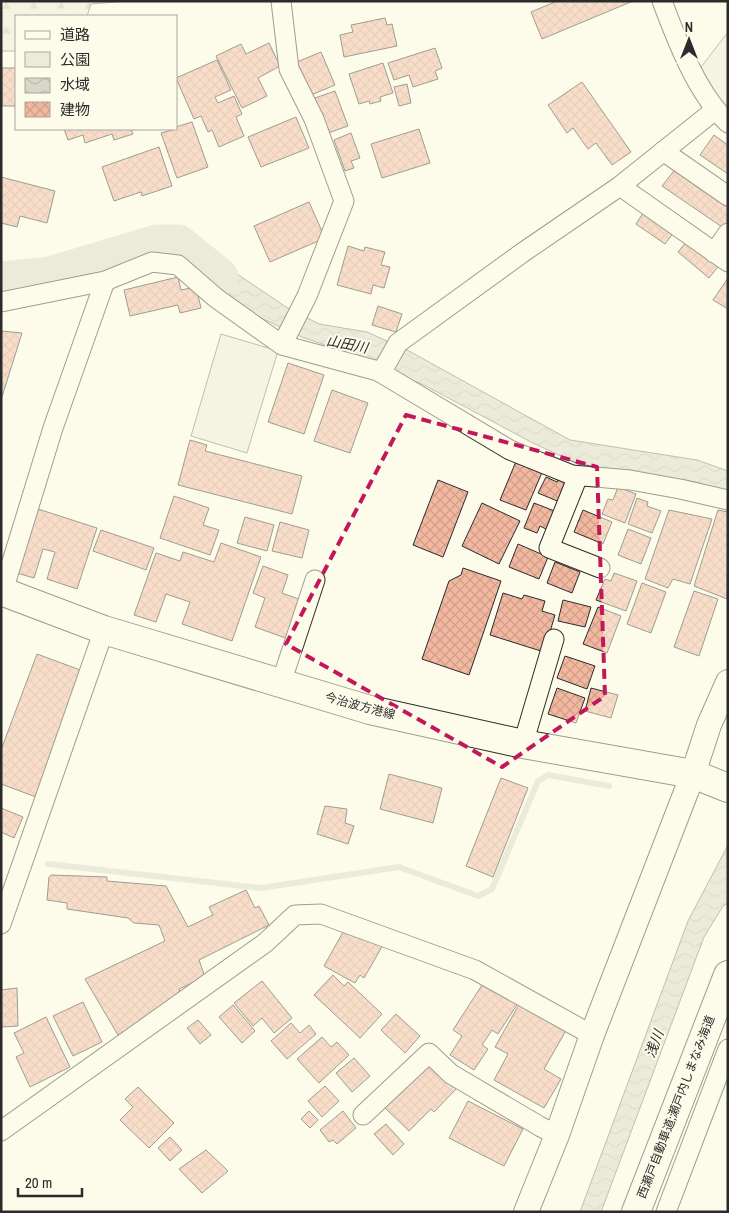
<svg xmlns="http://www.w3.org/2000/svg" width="729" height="1213" font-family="'Archivo Narrow','Noto Sans JP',sans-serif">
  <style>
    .green { fill: #ecebdb; stroke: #74746e }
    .forest { fill: url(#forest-firs); stroke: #74746e }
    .water { fill: url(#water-waves); stroke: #74746e }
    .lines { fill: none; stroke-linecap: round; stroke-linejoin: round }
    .stream { stroke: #d8d7c9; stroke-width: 6 }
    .river { stroke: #d8d7c9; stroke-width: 39 }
    .building { fill: url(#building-cross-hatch); stroke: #2b2b2b }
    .minor-casing { stroke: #2b2b2b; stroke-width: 21 }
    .tertiary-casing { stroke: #2b2b2b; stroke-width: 26 }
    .primary-casing { stroke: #2b2b2b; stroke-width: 30 }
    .motorway-casing { stroke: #2b2b2b; stroke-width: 30 }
    .minor { stroke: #fdfbea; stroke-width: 19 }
    .tertiary { stroke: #fdfbea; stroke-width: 24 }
    .primary { stroke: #fdfbea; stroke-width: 28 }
    .motorway { stroke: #fdfbea; stroke-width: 28 }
    .marked { fill: none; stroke: #c2185b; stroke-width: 4; stroke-dasharray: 10 6; stroke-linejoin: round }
    .labels { text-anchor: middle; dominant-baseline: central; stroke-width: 4; stroke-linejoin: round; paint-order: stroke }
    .street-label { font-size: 12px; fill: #2b2b2b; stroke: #fdfbea }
    .water-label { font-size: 14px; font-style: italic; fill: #2b2b2b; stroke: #fdfbea }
  </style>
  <defs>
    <pattern id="forest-firs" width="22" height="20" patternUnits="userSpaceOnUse" patternTransform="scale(1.25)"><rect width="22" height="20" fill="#ecebdb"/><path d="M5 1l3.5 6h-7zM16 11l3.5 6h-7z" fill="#cbcabc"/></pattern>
    <pattern id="water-waves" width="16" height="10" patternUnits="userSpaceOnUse" patternTransform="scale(1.25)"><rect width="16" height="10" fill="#d8d7c9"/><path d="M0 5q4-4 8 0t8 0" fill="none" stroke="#bab9ad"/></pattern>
    <pattern id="building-cross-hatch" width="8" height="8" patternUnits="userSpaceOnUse" patternTransform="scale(1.25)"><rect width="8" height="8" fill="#f2b8a0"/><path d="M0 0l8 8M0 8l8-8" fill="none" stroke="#d09e8a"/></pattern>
  </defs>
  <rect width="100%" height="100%" fill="#fdfbea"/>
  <path class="green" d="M728,32V109L698,71Z
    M221,334L278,351L247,453L191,436Z"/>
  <path class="forest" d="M1,1H127L91,4L87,16H16V51H1Z"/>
  <path class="water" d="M184,238L286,307L319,324L367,332L409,351L570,440L697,460L728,471V493L696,482L578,464L531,442L424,385L345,352L302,337L259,317L172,252Z
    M728,845V903L723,906L704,937L601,1212H580L688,921Z"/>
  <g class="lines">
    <path class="stream" d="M48,864L261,888L399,867L478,896L492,889L538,781L548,775L609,786"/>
    <path class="river" d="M1,281L50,276L157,244H178L219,277"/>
  </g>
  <path class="building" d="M557,1H633L542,39L531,12Z
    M385,18L387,25L392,24L397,46L344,57L340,35L353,32L351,25Z
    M269,43L280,66L258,78L267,96L242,108L216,56L241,44L246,54Z
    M435,48L442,68L435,71L438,79L413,87L409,75L394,80L388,63Z
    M321,52L335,85L311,95L297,62Z
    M217,60L231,90L215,97L218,103L234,96L242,114L236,117L244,136L219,147L212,130L208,132L201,116L194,119L176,78Z
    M383,63L393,93L380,97L381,101L370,104L369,101L359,104L349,74Z
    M2,68H16V106H2Z
    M582,82L631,152L612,165L596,143L588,149L573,128L567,133L548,105Z
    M407,84L411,103L399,106L394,87Z
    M335,91L348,126L328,133L315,98Z
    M296,117L309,148L261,167L248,137Z
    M192,122L208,167L177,178L161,133L176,129V127Z
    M64,129H131L133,134L114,140L112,134L85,143L83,135L68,140Z
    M419,129L430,163L382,178L371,144Z
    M351,133L360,158L351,161L354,168L345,171L334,140Z
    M714,135L728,145V174L700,155Z
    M159,147L172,186L142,196L141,192L114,201L102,167Z
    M677,167L728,202V225L725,229L662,186Z
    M1,177L55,191L47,223L20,216L17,227L1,223Z
    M309,202L325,238L270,262L254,226Z
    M647,207L677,228L665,244L636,224Z
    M690,237L721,263L709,278L678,252Z
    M348,246L364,251L365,247L385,252L381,265L390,267L384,288L373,285L371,294L337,285Z
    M178,277L181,290L196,287L201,308L180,313L178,305L130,316L124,290Z
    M728,278V309L713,300Z
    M378,306L402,314L396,332L372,325Z
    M1,331L22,333L1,400Z
    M288,363L324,375L304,434L268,422Z
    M332,390L368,403L350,453L314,441Z
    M190,440L207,445L205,451L302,476L292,514L178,485Z
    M517,459L543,470L526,510L500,500Z
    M546,477L557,482L559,477L571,482L562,503L538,493Z
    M438,480L468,492L443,557L413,545Z
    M618,487L636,494L625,523L602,514L608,499L613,500Z
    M174,496L209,508L203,525L219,530L210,555L160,538Z
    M637,498L648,502L647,506L661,511L652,533L628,524Z
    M482,503L520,521L499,564L462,546Z
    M534,503L557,512L550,531L540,526L537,533L524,528Z
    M38,509L97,528L77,589L47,579L55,552L43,549L34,578L17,573Z
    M583,510L612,522L603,544L574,532Z
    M669,510L712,519L690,584L673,579L668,588L645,579Z
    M718,510L728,512L727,599L694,586Z
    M245,517L274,525L267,551L237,543Z
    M280,522L309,530L302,558L272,551Z
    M628,529L651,538L641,564L618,555Z
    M101,530L154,548L146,570L93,551Z
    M221,543L261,557L232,641L182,624L190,602L166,594L156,622L134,615L156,553L180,561L183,552L214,562Z
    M518,544L548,557L539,579L509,567Z
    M555,562L580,572L572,593L547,583Z
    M263,566L288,575L282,593L304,601L291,640L255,627L265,598L253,593Z
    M463,568L501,581L469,675L422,659L449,581L461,575Z
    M614,573L637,581L626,611L596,600L605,579L611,581Z
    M642,583L666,592L651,633L627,624Z
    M694,591L718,599L699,656L674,647Z
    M503,593L522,599L524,595L545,601L542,611L555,615L544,652L490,635Z
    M563,600L591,607L585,627L558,621Z
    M598,607L621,616L607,653L583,644Z
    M37,654L83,671L36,797L1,784V750Z
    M565,656L595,666L587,689L557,678Z
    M557,688L585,698L576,723L548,714Z
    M591,688L618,695L611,718L585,711Z
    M389,774L442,788L433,823L380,809Z
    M501,778L528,788L493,877L466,866Z
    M325,806L347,809L345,823L354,826L348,844L317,834Z
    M1,808L23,817L14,838L1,832Z
    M51,875L107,877V881L166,886L188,927L213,915L209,907L246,890L255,908L259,906L269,925L199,960L205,977L179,989L182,998L118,1035L85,979L165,941L159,925L134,923L128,918L67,909V903L47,900L49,877Z
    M347,925L383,945L364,978L360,975L355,983L324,966Z
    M333,975L344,986L348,982L382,1014L360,1038L314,995Z
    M262,981L292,1018L274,1033L262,1018L253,1026L234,1003Z
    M484,982L518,1003L498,1034L492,1030L482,1045L488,1049L474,1070L450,1055L462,1036L453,1030Z
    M17,988L18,1026L1,1027V990Z
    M521,1001L568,1027L544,1069L561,1079L544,1108L494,1080L508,1054L495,1047Z
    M83,1002L102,1042L73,1056L53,1016Z
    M233,1005L255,1031L242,1043L219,1017Z
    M396,1014L420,1036L405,1053L381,1030Z
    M46,1017L70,1067L30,1087L16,1057L24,1053L14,1033Z
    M198,1020L211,1035L200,1044L187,1028Z
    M291,1023L300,1033L309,1025L316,1034L287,1059L271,1041Z
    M322,1037L331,1047L337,1042L349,1055L319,1083L297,1059Z
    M354,1058L370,1076L352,1092L336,1073Z
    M430,1060L458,1087L434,1112L431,1109L409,1131L384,1107Z
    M325,1086L339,1101L322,1117L308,1101Z
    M138,1087L174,1123L149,1148L120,1120L133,1107L125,1099Z
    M468,1101L523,1129L504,1166L449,1138Z
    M309,1111L318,1120L310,1128L301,1119Z
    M343,1111L356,1128L337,1144L333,1140L329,1142L320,1130Z
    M386,1124L404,1144L393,1155L374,1134Z
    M170,1137L182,1150L170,1161L158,1148Z
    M206,1150L228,1171L202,1193L179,1169Z"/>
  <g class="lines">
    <g class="minor-casing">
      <path id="minor" d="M281,1L289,69L314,119L344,201L307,296L282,345
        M662,1C677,41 697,93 728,123
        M663,151L728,196
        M620,186L728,262
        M714,253L728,233
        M1,302L105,281L152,262L178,265L216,298L282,345L378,371L510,450L572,475L630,480L680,489L728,500
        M381,373L398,343L522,253L620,186L715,110
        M578,476L549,548L600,568
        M3,591L53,428L105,281
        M281,683L315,580
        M523,744L554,639
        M1,924L104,630
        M363,1115L429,1053L451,1074L541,1127L557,1135
        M1,1131L265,943L295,915L321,914L475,970L592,1035
        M666,1212L728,1049"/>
    </g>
    <g class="tertiary-casing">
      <path id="tertiary" d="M526,1212L557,1135L592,1035L693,774L709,725L728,682"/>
    </g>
    <g class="primary-casing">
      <path id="primary" d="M1,591L104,630L370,710L523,744L693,774L728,788"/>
    </g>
    <g class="motorway-casing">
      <path id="motorway" d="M636,1212L728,975"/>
    </g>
    <use href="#minor" class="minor"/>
    <use href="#tertiary" class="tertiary"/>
    <use href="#primary" class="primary"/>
    <use href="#motorway" class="motorway"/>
  </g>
  <path d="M0 0H729V1213H0ZM406,415L597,467L605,696L502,767L286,644Z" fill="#fdfbea" fill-opacity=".55" fill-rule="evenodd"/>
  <path class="marked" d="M406,415L597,467L605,696L502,767L286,644Z"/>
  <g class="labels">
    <g class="street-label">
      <text transform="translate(360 706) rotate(15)">今治波方港線</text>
      <text transform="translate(676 1107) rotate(-69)">西瀬戸自動車道;瀬戸内しまなみ海道</text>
    </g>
    <g class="water-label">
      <text transform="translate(347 344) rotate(11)">山田川</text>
      <text transform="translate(654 1044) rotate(-69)">浅川</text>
    </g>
  </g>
  <rect width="729" height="1213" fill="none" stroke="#2b2b2b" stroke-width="5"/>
  <rect x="15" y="15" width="162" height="115" fill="#fdfbea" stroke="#a9a89e"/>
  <rect x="25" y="31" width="25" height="8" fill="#fdfbea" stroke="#a9a89e"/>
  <text x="60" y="40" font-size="15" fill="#2b2b2b">道路</text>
  <rect x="25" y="52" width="25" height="15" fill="#ecebdb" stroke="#a9a89e"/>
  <text x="60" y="65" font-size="15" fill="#2b2b2b">公園</text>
  <rect x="25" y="78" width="25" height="15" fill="url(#water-waves)" stroke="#a9a89e"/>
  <text x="60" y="90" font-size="15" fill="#2b2b2b">水域</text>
  <rect x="25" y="102" width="25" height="15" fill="url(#building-cross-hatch)" stroke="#a9a89e"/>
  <text x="60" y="115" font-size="15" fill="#2b2b2b">建物</text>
  <g transform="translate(689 40)" stroke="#fdfbea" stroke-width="4" paint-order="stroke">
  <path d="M0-4L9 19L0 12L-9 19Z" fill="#2b2b2b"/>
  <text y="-8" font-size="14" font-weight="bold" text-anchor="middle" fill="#2b2b2b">N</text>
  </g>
  <path d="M18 1188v8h64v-8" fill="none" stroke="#2b2b2b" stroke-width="2.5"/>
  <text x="25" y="1188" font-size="15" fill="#2b2b2b" stroke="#fdfbea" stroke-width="4" paint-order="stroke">20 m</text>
</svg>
